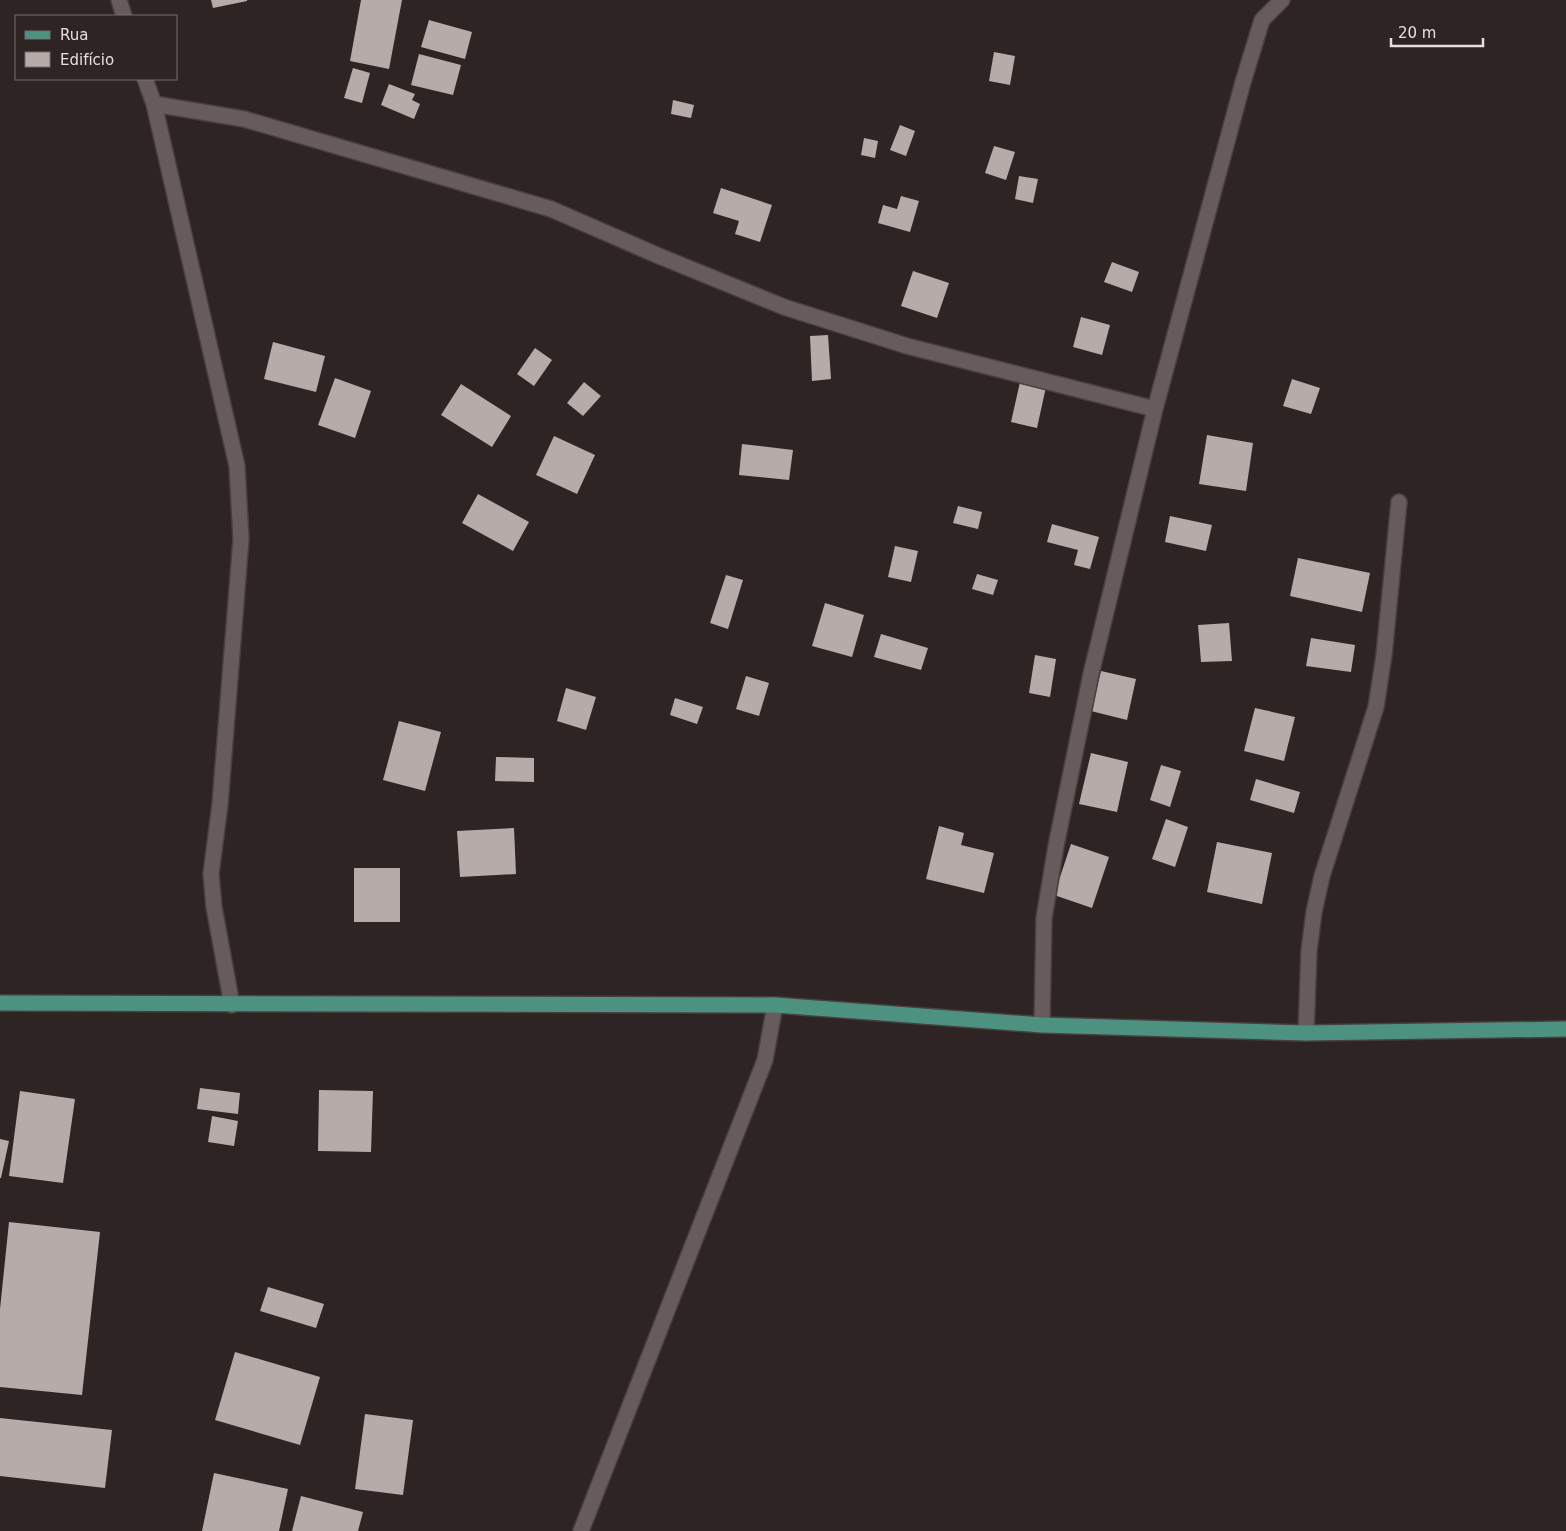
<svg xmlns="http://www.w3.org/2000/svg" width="1566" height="1531" font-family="'DejaVu Sans',sans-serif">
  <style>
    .building { fill: #b7abaa }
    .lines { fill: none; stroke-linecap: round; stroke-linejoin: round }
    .minor-casing { stroke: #483f3f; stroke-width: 18 }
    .major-casing { stroke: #483f3f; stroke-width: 18 }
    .minor { stroke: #675c5b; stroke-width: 15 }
    .major { stroke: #4d9280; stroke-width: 15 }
  </style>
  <rect width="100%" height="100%" fill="#2d2423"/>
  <path class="building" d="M211,0H247V1L213,8Z
    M361,0H402L389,69L350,61Z
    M429,20L472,32L465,59L421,47Z
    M994,52L1015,56L1010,85L989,81Z
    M419,54L461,65L453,95L411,85Z
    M353,68L370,73L362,103L344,98Z
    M389,84L415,94L412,100L420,104L414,119L381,105Z
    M673,100L694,105L691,118L671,114Z
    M900,125L915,131L906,156L890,150Z
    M864,138L878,141L875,158L861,155Z
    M994,146L1015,152L1006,180L985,173Z
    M1019,176L1038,179L1033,203L1015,199Z
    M721,188L772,205L760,242L735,234L739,221L713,213Z
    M901,196L919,201L910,232L878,223L883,205L897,209Z
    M1112,262L1139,272L1132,292L1104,282Z
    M913,271L949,283L937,318L901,306Z
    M1081,317L1110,325L1102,355L1073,347Z
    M828,335L831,379L812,381L810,336Z
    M273,342L325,356L316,392L264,379Z
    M535,348L552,360L534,386L517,374Z
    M335,378L371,391L355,438L318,425Z
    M1292,379L1320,388L1311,414L1283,406Z
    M584,382L601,396L583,416L567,403Z
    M1020,382L1046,387L1037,428L1011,422Z
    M461,384L511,416L492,447L441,415Z
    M1207,435L1253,443L1246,491L1199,484Z
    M554,436L595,455L577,494L536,475Z
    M742,444L793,450L789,480L739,475Z
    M478,494L529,522L513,551L462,523Z
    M958,506L982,512L978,529L953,523Z
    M1170,516L1212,525L1206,551L1165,542Z
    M1052,524L1099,537L1090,569L1074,565L1078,550L1047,542Z
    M895,546L918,551L911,582L888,577Z
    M1298,558L1370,573L1362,612L1290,596Z
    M977,574L998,580L993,595L972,589Z
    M726,575L743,580L728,629L710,623Z
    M825,603L864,615L852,657L812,646Z
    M1229,623L1232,661L1201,662L1198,625Z
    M881,634L928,648L921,670L874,657Z
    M1311,638L1355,645L1351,672L1306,666Z
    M1035,655L1056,659L1050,697L1029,693Z
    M1101,671L1136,679L1127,720L1091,711Z
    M746,676L769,683L759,716L736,709Z
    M566,688L596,697L586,730L557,721Z
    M675,698L703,707L697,724L670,715Z
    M1255,708L1295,717L1284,761L1244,751Z
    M399,721L441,732L425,791L383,780Z
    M1091,753L1128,762L1117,812L1079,804Z
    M496,757L534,758V782L495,781Z
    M1161,765L1181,771L1170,807L1150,800Z
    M1256,779L1300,792L1294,813L1250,800Z
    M1166,819L1188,827L1175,867L1152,859Z
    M939,826L964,833L961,845L994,853L984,893L926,879Z
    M514,828L516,874L460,877L457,831Z
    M1217,842L1272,853L1262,904L1207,892Z
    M1071,844L1109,857L1092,908L1054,895Z
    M354,868H400V922H354Z
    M200,1088L240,1093L238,1114L197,1109Z
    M319,1090L373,1091L371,1152L318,1151Z
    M20,1091L75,1099L63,1183L9,1176Z
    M212,1116L238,1121L234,1146L208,1142Z
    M0,1139L9,1141L1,1178H0Z
    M9,1222L100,1232L82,1395L0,1387V1309Z
    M268,1287L324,1304L316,1328L260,1311Z
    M235,1352L320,1377L300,1445L215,1420Z
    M365,1414L413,1420L403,1495L355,1489Z
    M0,1418L112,1430L105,1488L0,1476Z
    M214,1473L288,1489L279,1531H202Z
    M301,1496L363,1512L358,1531H292Z"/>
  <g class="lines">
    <g class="minor-casing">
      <path id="minor" d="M119,0L124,16
        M145,79L154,104L237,466L241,539L220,804L211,874L214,907L232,1005
        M154,104L244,119L551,209L659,256L784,307L907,346L1155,409
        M1042,1025L1044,918L1056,846L1091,674L1155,409L1243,82L1262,20L1282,0
        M1306,1033L1309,951L1314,912L1322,876L1376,707L1384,655L1399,502
        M581,1531L765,1060L775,1005"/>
    </g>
    <g class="major-casing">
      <path id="major" d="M0,1003L775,1005L1042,1025L1306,1033L1566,1029"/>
    </g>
    <use href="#minor" class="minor"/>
    <use href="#major" class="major"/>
  </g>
  <rect x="15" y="15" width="162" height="65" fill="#2d2423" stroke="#776f6e"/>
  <rect x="25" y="31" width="25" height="8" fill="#4d9280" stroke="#776f6e"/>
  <text x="60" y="40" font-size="15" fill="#e5dfde">Rua</text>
  <rect x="25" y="52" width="25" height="15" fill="#b7abaa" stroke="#776f6e"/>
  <text x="60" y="65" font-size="15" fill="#e5dfde">Edifício</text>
  <path d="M1391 38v8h92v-8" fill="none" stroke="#e5dfde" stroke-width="2.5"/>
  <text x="1398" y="38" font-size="15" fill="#e5dfde" stroke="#2d2423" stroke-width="4" paint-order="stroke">20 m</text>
</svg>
